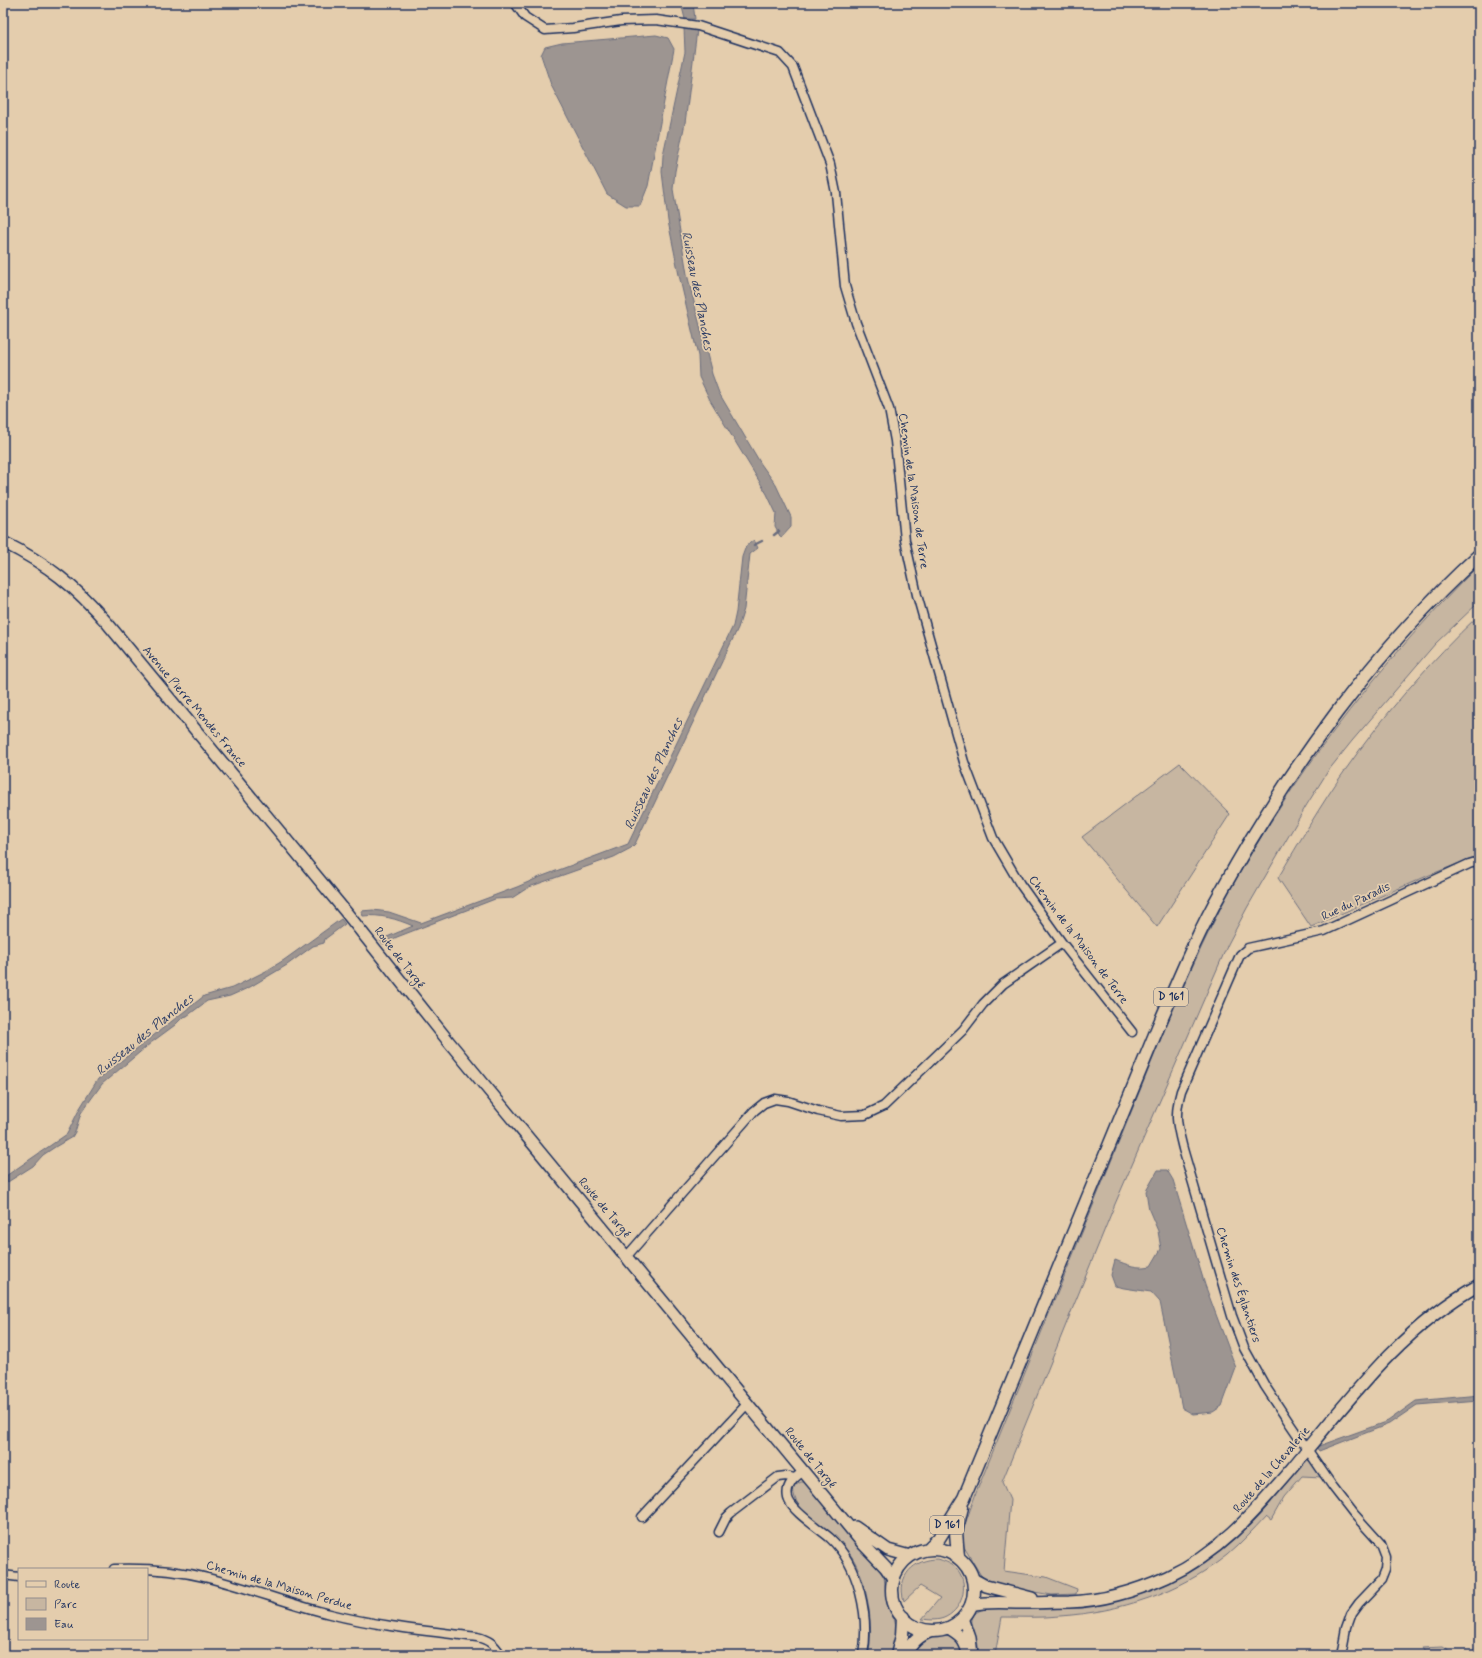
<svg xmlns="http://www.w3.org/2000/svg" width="1482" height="1658" font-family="Mynerve,sans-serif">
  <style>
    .green { fill: #c7b6a1; stroke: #717280 }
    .water { fill: #9d9591; stroke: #696c7d }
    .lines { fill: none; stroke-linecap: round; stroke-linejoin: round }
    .stream { stroke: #696c7d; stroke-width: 2.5 }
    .street-casing { stroke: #1b2f5e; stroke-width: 11 }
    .secondary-casing { stroke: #1b2f5e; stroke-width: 14 }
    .primary-casing { stroke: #1b2f5e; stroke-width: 15 }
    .street { stroke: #e4cdad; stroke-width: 8 }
    .secondary { stroke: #e4cdad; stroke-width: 11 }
    .primary { stroke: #e4cdad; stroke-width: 12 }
    .labels { text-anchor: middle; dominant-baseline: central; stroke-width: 3.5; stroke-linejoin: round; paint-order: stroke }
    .shield { fill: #e4cdad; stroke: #575e76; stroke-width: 1 }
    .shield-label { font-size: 11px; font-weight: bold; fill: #1b2f5e }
    .street-label { font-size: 12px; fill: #1b2f5e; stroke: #e4cdad }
    .water-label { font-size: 13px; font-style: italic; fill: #2e3e66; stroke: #e4cdad }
  </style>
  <rect width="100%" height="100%" fill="#e4cdad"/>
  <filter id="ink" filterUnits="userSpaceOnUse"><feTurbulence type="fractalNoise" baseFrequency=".025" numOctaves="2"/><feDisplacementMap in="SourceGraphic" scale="8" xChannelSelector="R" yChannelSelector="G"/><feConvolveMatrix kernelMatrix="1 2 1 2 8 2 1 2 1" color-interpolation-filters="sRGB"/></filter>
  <g filter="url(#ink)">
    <path class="green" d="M1479,565V602L1435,644L1352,741L1328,771L1306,806L1247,908L1228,944L1115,1204L1002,1482L1010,1500L1004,1571L1046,1577L1077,1589L1076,1594L1052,1595L1028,1591L992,1582L985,1579L980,1574L964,1547L962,1539L963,1530L976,1493L1169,1019C1191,969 1213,920 1240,872C1306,759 1386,657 1479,565Z
      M1479,615V837L1475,857L1427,876L1311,927L1278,878C1300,841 1321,804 1346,769C1383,716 1431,660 1479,615Z
      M1180,763L1230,814L1157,927L1082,837Z
      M1307,1460L1312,1462L1322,1477L1302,1476L1284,1497L1271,1520L1266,1516C1253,1530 1241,1543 1227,1555C1180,1593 1119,1612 1060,1616C1041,1618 1021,1617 1002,1617L995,1655H979C978,1652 979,1649 978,1646C977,1634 964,1618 979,1611C991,1605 1028,1609 1043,1609C1054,1609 1065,1608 1076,1607C1139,1603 1199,1574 1244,1531C1267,1509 1286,1484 1307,1460Z
      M801,1482H805L809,1485L884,1576L887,1604L895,1622L896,1628L895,1642L890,1655H868C875,1629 867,1580 852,1557C846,1548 838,1540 830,1532C817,1521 790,1507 794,1486Z
      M938,1559C944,1561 950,1563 955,1567C970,1581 964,1608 946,1617C938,1621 930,1620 922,1619L940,1598L920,1586L904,1601C896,1576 914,1559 938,1559Z
      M939,1636C955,1636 960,1639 962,1655H910C919,1643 924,1638 939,1636Z
      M1442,1647L1454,1655H1428L1423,1648Z"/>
    <path class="water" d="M681,3H693L695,19H685Z
      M684,28L697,30L685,123L675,171L673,189L687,274L712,374L719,393L761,464L776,485L791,517V527L781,538L775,527L776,513L767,494L710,400L699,377L698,356L679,275L668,221L662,172L663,155L685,52Z
      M656,35L668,38L674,49L648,186L640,206H626L607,194L551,85L541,55L545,47L562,43Z
      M754,540L758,548L750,554L744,609L738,628L635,844L631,848L614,857L529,887L512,898L495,899L397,937L383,944L380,940L413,926C397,919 380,914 363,916L361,911L373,910L389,912L421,923L517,887L540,877L628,844L733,626L736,612L742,557L746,546Z
      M341,919L345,924L325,939L324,943L313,946L287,965L250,987L230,996L207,1001L187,1016L183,1017L175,1025L152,1042L102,1084L81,1113L75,1132L72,1137L55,1147L43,1155L33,1166L3,1185V1178L67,1134L80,1108L98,1079L204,996L232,988L266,971L284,960Z
      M1158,1170H1167L1173,1180L1205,1285L1236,1368L1222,1406L1213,1412L1193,1414L1182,1408L1160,1302L1151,1292L1124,1288L1115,1286L1111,1275L1115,1260C1128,1265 1137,1269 1151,1266L1161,1249L1158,1231L1149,1210L1146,1191Z
      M1479,1395V1400L1417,1405L1389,1424L1319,1451L1316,1447L1388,1421L1416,1401Z"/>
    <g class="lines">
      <path class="stream" d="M774,535L779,531
        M754,545L762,541"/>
      <g class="street-casing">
        <path id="street" d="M515,3L525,17L545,30L573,28L621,21L656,20L698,26L780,53L793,67L830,164L836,193L845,286L856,323L889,409L895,441L905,540L917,595L964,762L993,838L1020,884L1062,943L1132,1032
          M627,1256L754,1111L764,1103L775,1099L788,1101L818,1111L841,1116L865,1115L884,1106L963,1030L983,1004L1003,984L1062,943
          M804,1471C795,1477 785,1485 788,1498C791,1511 820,1529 830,1538C859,1565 870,1617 863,1655
          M642,1517L748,1403
          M719,1532L726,1518L731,1513L778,1477L786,1476L794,1478
          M114,1569C145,1568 177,1570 208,1578C249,1588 289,1604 330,1614C377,1626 428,1631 477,1637C489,1640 494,1644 501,1655
          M3,1575L19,1577
          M1341,1655L1346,1628L1351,1614L1359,1603L1381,1580L1385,1570L1386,1557L1381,1544L1354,1514L1333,1487L1290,1424L1265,1386L1244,1348L1232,1316L1183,1149C1177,1125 1174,1116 1181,1091L1240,955L1248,948L1324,931L1469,864L1479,861"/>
      </g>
      <g class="secondary-casing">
        <path id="secondary" d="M3,542C49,565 74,585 108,624L345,911L449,1042L864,1545L886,1568L894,1580
          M855,1527L888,1550L910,1556
          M973,1579L986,1586L1032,1598
          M971,1605C988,1601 1004,1603 1021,1603C1037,1603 1053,1602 1069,1602C1102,1601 1136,1591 1167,1577C1221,1552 1254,1512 1292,1468C1348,1401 1401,1328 1479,1285
          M963,1618L970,1638L972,1655
          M947,1628C960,1636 965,1639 968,1654"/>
      </g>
      <g class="primary-casing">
        <path id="primary" d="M928,1549L939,1538L964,1498L1158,1027C1178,981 1197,934 1222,890C1289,768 1376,649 1479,555
          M892 1590a41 41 0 1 1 82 0a41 41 0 1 1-82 0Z
          M958,1557L956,1532L962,1507
          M897,1655L902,1636L903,1617
          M904,1655C912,1643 918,1635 931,1631"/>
      </g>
      <use href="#street" class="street"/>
      <use href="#secondary" class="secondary"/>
      <use href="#primary" class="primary"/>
    </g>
  </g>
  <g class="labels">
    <g class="shield">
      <rect x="1154" y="988" width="34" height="18" rx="3"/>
      <rect x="930" y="1516" width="34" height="18" rx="3"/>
    </g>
    <g class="shield-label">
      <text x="1171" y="997">D 161</text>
      <text x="947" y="1525">D 161</text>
    </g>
    <g class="street-label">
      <text transform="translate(913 491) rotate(82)">Chemin de la Maison de Terre</text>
      <text transform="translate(194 707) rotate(50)">Avenue Pierre Mendes France</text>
      <text transform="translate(1356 902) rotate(-25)">Rue du Paradis</text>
      <text transform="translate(1078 940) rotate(53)">Chemin de la Maison de Terre</text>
      <text transform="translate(399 958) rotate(52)">Route de Targé</text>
      <text transform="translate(604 1208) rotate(50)">Route de Targé</text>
      <text transform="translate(1238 1285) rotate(72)">Chemin des Églantiers</text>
      <text transform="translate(810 1458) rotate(51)">Route de Targé</text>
      <text transform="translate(1272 1470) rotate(-49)">Route de la Chevalerie</text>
      <text transform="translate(279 1586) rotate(16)">Chemin de la Maison Perdue</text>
    </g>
    <g class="water-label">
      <text transform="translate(697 291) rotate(79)">Ruisseau des Planches</text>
      <text transform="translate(654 774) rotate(-65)">Ruisseau des Planches</text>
      <text transform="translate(145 1035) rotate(-39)">Ruisseau des Planches</text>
    </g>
  </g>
  <rect width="1482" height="1658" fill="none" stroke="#e4cdad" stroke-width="16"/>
  <rect x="8" y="8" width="1466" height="1642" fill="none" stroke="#1b2f5e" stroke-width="1.5" filter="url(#ink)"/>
  <rect x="18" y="1568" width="130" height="72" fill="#e4cdad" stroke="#948e8d"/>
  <rect x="26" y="1581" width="20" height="6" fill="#e4cdad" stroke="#948e8d"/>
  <text x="54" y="1588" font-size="12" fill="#1b2f5e">Route</text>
  <rect x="26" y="1598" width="20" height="12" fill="#c7b6a1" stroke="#948e8d"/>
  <text x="54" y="1608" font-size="12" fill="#1b2f5e">Parc</text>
  <rect x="26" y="1618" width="20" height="12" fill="#9d9591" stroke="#948e8d"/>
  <text x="54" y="1628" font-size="12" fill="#1b2f5e">Eau</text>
</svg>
